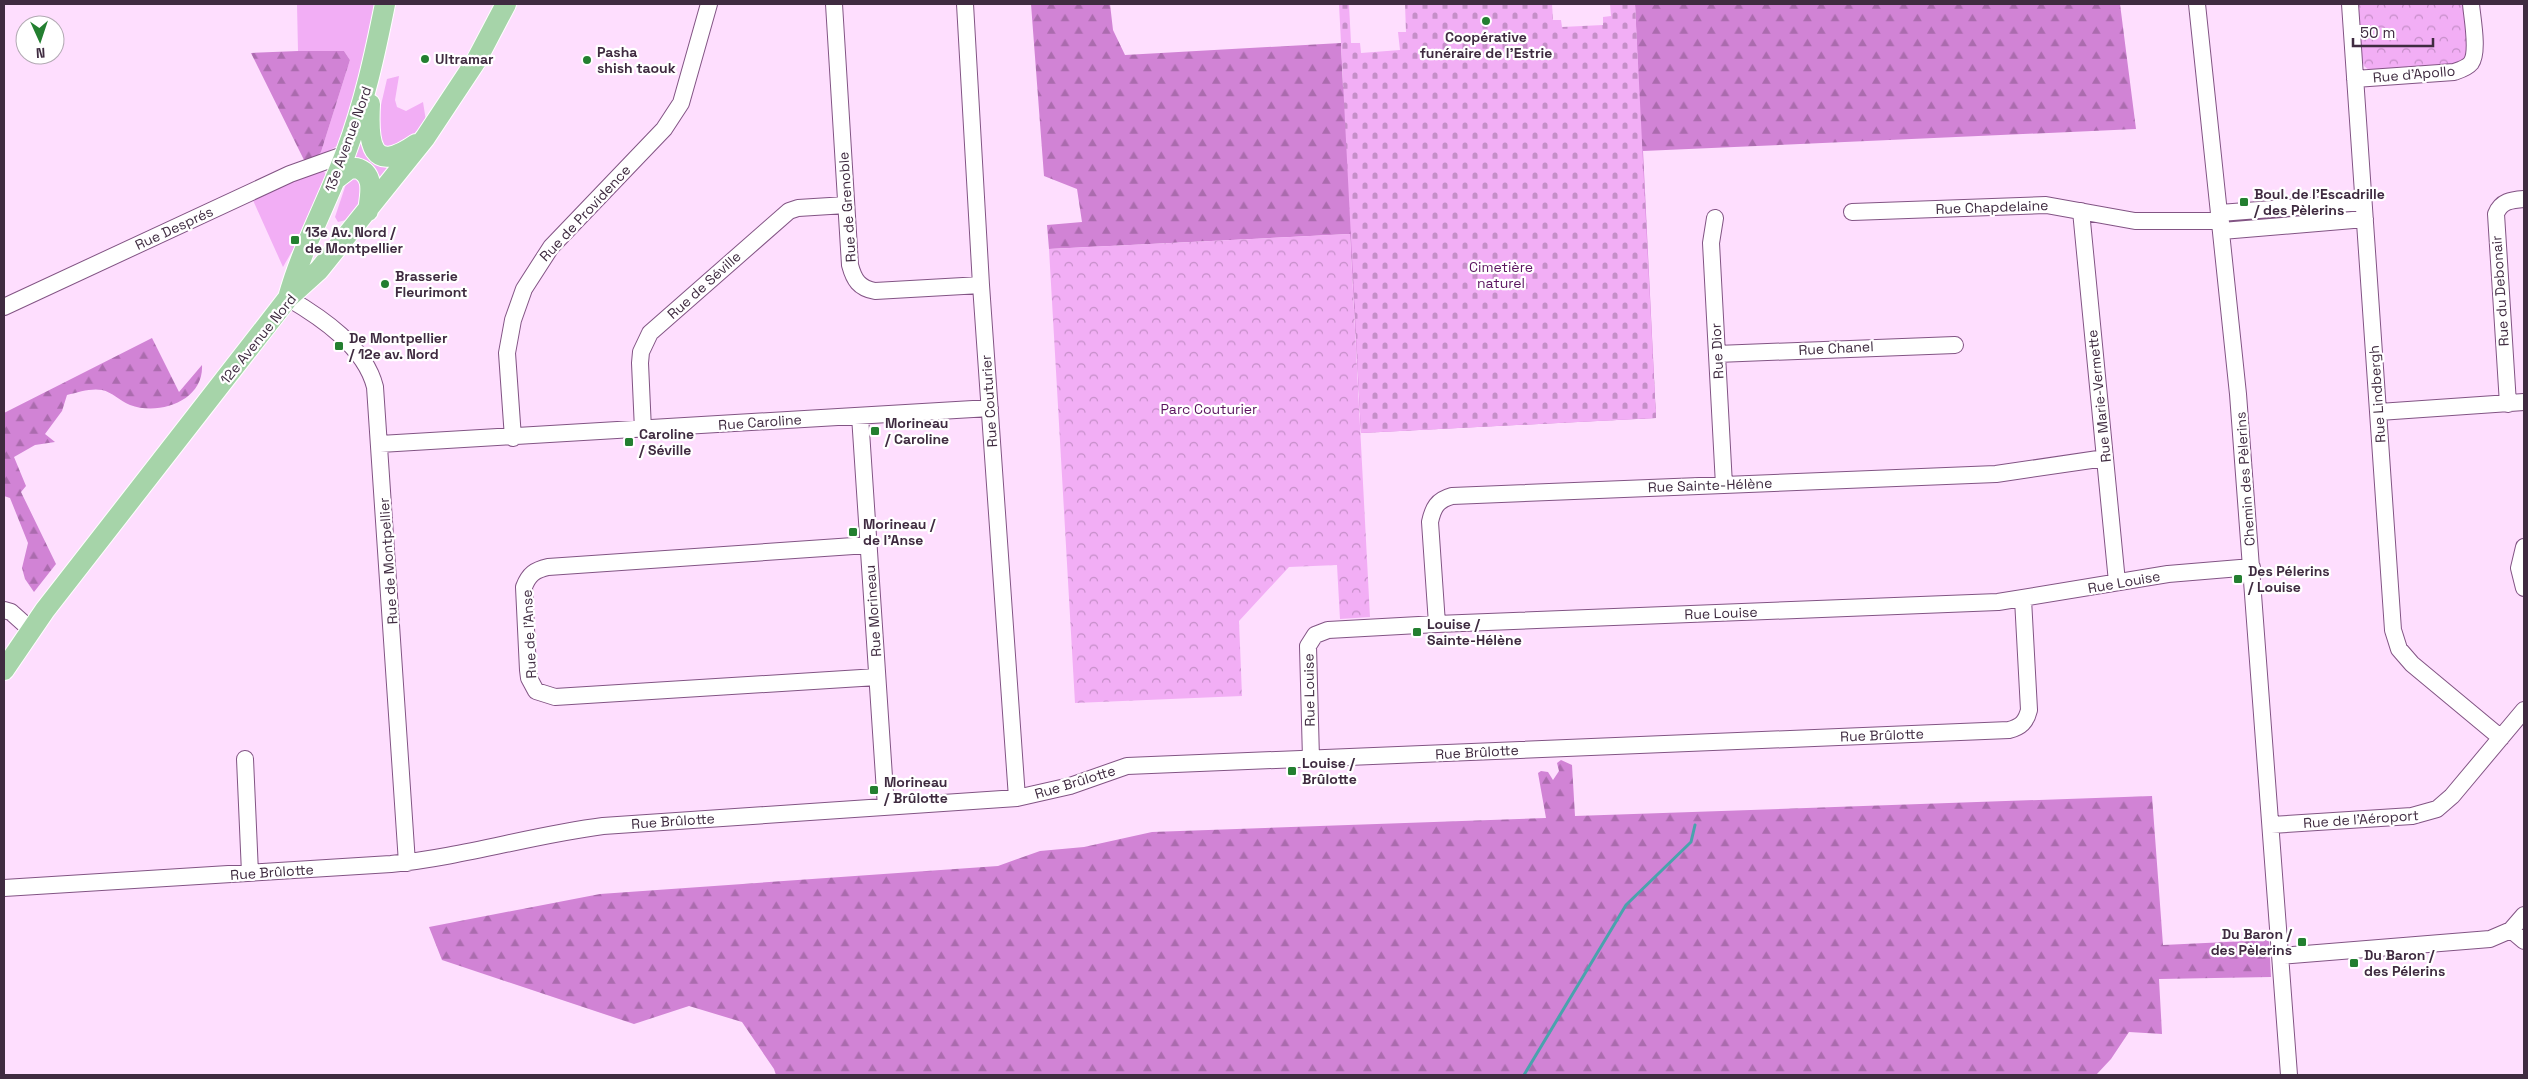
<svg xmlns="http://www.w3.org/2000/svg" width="2528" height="1079" font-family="'Space Grotesk',sans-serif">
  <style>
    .green { fill: #f2aef5 }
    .forest { fill: url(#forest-firs) }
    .cemetery { fill: url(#cemetery-stones) }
    .park { fill: url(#park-crowns) }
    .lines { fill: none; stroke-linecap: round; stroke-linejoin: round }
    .stream { stroke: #49a3ad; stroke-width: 3 }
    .minor-casing { stroke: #825484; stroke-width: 18 }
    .major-casing { stroke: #fff; stroke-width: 22 }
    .minor { stroke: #fff; stroke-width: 16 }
    .major { stroke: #a6d4a9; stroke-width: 20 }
    .poi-dot { fill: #237f30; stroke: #fff; stroke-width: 2 }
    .labels { text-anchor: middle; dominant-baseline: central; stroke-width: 4.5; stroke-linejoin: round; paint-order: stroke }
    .poi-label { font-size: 14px; font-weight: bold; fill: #3f2b40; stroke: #fff; text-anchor: start }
    .street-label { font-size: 14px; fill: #3f2b40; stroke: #fff }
    .park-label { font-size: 14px; fill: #5a135f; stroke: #fff }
  </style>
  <defs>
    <pattern id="forest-firs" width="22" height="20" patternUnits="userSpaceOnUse" patternTransform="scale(1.25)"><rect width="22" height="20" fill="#d183d5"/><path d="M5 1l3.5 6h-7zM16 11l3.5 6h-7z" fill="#ab6bae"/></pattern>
    <pattern id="cemetery-stones" width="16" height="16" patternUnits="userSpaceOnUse" patternTransform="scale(1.25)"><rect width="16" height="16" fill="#f2aef5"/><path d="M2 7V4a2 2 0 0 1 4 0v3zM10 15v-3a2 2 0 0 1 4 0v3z" fill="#c58ec8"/></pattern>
    <pattern id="park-crowns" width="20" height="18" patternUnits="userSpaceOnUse" patternTransform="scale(1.25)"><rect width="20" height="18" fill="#f2aef5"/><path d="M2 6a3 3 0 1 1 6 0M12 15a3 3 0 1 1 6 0" fill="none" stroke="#c58ec8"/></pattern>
  </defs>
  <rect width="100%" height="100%" fill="#fedefe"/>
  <path class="green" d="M297,4H375L364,63L345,129L337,146L315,159L321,152L350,60L344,51H298Z
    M399,76L395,100L397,107L406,111L423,102L426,121L411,141L388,152L375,138V131L387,79Z
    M363,127L393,161L376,189L354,162Z
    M323,169L327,178L302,234L283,267L252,198Z
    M356,176L367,193L346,220L338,222L335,217L346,184Z"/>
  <path class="forest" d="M1031,4H1110L1113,30L1125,55L1341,43L1343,87L1638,72L1635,4H2120L2136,129L1643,151L1656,418L1361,433L1350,234L1049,249L1047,225L1082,222L1077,189L1044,176Z
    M298,51H344L350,60L321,152L315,159L305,162L251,53Z
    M152,338L179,392L202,365C204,401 159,416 130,405C120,401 112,392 102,390C91,388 79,392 67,395L62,411L45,434L55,442L35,445L14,457L26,486L21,492L56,564L34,592L25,579L22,568L28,543L10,498L4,496V413Z
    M1561,760L1572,765L1575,816L2152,796L2163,945L2269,940L2271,977L2159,979L2162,1034L2129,1032L2111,1059L2096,1075H776L774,1069L742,1022L689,1006L634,1024L442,960L429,927L600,894L998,866L1040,851L1084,847L1152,832L1546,818L1538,773L1541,771L1548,772L1553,780L1559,771L1557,763Z"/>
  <path class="cemetery" d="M1339,4H1349L1351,43H1360L1361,53L1400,50L1398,32H1406L1405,4H1552L1553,20H1561L1562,27L1603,25V17L1611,16L1610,4H1635L1656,418L1361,433Z"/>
  <path class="park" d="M2358,4H2465L2468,53L2463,60L2454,64L2369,70L2364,66L2361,58Z
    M1350,234L1370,617L1340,619L1337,565L1289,567L1239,621L1242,696L1075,703L1049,249Z"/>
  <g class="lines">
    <path class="stream" d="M1524,1075L1626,905L1691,842L1695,825"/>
    <g class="minor-casing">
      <path id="minor" d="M834,4L850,265C854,280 859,288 875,291L981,285
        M965,4L981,285L1017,798
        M2197,4L2238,394L2289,1075
        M2350,4L2393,630L2399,649L2412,664L2501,738
        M2355,79L2454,72C2460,70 2467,68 2471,63C2479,52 2472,17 2471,4
        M2081,211L2117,582
        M1852,212L2046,205L2135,221H2221
        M2220,213L2363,202
        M1715,218L1711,243L1724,485
        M2222,231L2365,219
        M288,298C322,318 365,347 375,387L407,863
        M4,307L290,174L346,154
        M1717,354L1955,345
        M2508,404L2496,214C2501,201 2511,200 2524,199
        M2379,412L2524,402
        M860,416L886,807
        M643,430L640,363L641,352L650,333L789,211L798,208L846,205
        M513,438L507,353L513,320L524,289L551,247L664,129L681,103L709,4
        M380,444L990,408
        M868,545L548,567C535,570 529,574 524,587L528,670L529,678L536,691L555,697L877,677
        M2524,547L2519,568L2524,588
        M4,610L11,612L30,629
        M1437,624L1430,522C1433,508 1437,500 1452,496L1996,474L2105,458
        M245,759L250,873
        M1311,759L1308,646L1315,635L1328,630L1437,624L1998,602L2168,574L2252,567
        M2271,825L2412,816L2437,809L2452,796L2524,710
        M4,888L391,864C463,857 532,835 603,826L1017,798L1070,786L1127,766L2009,730C2021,727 2026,722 2029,710L2023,599
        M2511,930L2524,941
        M2281,956L2490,939L2511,930L2524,915"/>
    </g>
    <g class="major-casing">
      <path id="major" d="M370,104C368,142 370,176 416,144
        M336,179L349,169L356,168C376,173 370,196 368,211
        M288,298C302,247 328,201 346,152C364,104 375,54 385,4
        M4,670L45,610L288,298L319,270L425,138L476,61L506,4"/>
    </g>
    <use href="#minor" class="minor"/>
    <use href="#major" class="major"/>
  </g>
  <g class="poi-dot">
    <circle cx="1486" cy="21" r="5"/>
    <circle cx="425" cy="59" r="5"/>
    <circle cx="587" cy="60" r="5"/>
    <rect x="2239" y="197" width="10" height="10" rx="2.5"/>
    <rect x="290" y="235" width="10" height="10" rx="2.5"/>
    <circle cx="385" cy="284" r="5"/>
    <rect x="334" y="341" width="10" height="10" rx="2.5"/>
    <rect x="870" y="426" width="10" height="10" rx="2.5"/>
    <rect x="624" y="437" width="10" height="10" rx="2.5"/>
    <rect x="848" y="527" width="10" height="10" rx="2.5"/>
    <rect x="2233" y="574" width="10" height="10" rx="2.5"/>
    <rect x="1412" y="627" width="10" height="10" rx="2.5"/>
    <rect x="1287" y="766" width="10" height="10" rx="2.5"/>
    <rect x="869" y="785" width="10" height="10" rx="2.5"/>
    <rect x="2297" y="937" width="10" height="10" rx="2.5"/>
    <rect x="2349" y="958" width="10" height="10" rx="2.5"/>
  </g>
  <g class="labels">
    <g class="poi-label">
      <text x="1486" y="37" text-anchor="middle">Coopérative<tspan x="1486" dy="16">funéraire de l'Estrie</tspan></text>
      <text x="597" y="52">Pasha<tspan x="597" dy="16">shish taouk</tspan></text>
      <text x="435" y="59">Ultramar</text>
      <text x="2254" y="194">Boul. de l'Escadrille<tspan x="2254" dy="16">/ des Pèlerins</tspan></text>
      <text x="305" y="232">13e Av. Nord /<tspan x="305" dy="16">de Montpellier</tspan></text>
      <text x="395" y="276">Brasserie<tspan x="395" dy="16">Fleurimont</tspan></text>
      <text x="349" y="338">De Montpellier<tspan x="349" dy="16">/ 12e av. Nord</tspan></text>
      <text x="885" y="423">Morineau<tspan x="885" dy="16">/ Caroline</tspan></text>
      <text x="639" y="434">Caroline<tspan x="639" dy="16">/ Séville</tspan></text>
      <text x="863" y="524">Morineau /<tspan x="863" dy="16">de l'Anse</tspan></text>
      <text x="2248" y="571">Des Pélerins<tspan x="2248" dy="16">/ Louise</tspan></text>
      <text x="1427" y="624">Louise /<tspan x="1427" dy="16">Sainte-Hélène</tspan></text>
      <text x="1302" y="763">Louise /<tspan x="1302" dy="16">Brûlotte</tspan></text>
      <text x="884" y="782">Morineau<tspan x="884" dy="16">/ Brûlotte</tspan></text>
      <text x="2292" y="934" text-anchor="end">Du Baron /<tspan x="2292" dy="16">des Pèlerins</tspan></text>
      <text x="2364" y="955">Du Baron /<tspan x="2364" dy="16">des Pélerins</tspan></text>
    </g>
    <g class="street-label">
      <text transform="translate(2414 74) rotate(-5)">Rue d'Apollo</text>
      <text transform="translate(348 139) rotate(-70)">13e Avenue Nord</text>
      <text transform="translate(847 207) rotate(-94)">Rue de Grenoble</text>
      <text transform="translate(1992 207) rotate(-2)">Rue Chapdelaine</text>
      <text transform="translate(585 213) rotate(-47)">Rue de Providence</text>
      <text transform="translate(174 228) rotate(-25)">Rue Després</text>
      <text transform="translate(704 285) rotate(-42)">Rue de Séville</text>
      <text transform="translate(2500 291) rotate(-94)">Rue du Debonair</text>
      <text transform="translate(258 339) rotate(-51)">12e Avenue Nord</text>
      <text transform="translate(1836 348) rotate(-3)">Rue Chanel</text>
      <text transform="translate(1717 351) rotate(-93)">Rue Dior</text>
      <text transform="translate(2377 394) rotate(-94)">Rue Lindbergh</text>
      <text transform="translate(2099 396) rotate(-96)">Rue Marie-Vermette</text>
      <text transform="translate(989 401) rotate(-94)">Rue Couturier</text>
      <text transform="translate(760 422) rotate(-4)">Rue Caroline</text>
      <text transform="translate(2245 479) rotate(-94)">Chemin des Pèlerins</text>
      <text transform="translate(1710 485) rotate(-2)">Rue Sainte-Hélène</text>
      <text transform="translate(388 561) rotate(-94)">Rue de Montpellier</text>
      <text transform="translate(2124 582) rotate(-10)">Rue Louise</text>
      <text transform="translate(873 611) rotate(-94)">Rue Morineau</text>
      <text transform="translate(1721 613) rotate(-2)">Rue Louise</text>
      <text transform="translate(529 634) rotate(-93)">Rue de l'Anse</text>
      <text transform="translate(1309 690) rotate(-91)">Rue Louise</text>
      <text transform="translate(1882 735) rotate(-2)">Rue Brûlotte</text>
      <text transform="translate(1477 752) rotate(-3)">Rue Brûlotte</text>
      <text transform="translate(1075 782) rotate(-17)">Rue Brûlotte</text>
      <text transform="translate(2361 819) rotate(-4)">Rue de l'Aéroport</text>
      <text transform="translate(673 821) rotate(-4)">Rue Brûlotte</text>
      <text transform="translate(272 872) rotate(-4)">Rue Brûlotte</text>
    </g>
    <g class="park-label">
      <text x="1501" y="267">Cimetière<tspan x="1501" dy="16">naturel</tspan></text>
      <text x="1209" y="409">Parc Couturier</text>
    </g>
  </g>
  <rect width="2528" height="1079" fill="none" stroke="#3f2b40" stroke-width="10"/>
  <g transform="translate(40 40) rotate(177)"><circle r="24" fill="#ffffff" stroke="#b2aab3"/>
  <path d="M0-4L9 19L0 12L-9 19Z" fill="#237f30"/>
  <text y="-8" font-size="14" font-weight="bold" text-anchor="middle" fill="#3f2b40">N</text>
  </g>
  <path d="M2353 38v8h80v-8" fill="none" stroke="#3f2b40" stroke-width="2.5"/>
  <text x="2360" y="38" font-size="15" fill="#3f2b40" stroke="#ffffff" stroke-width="4" paint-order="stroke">50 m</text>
</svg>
